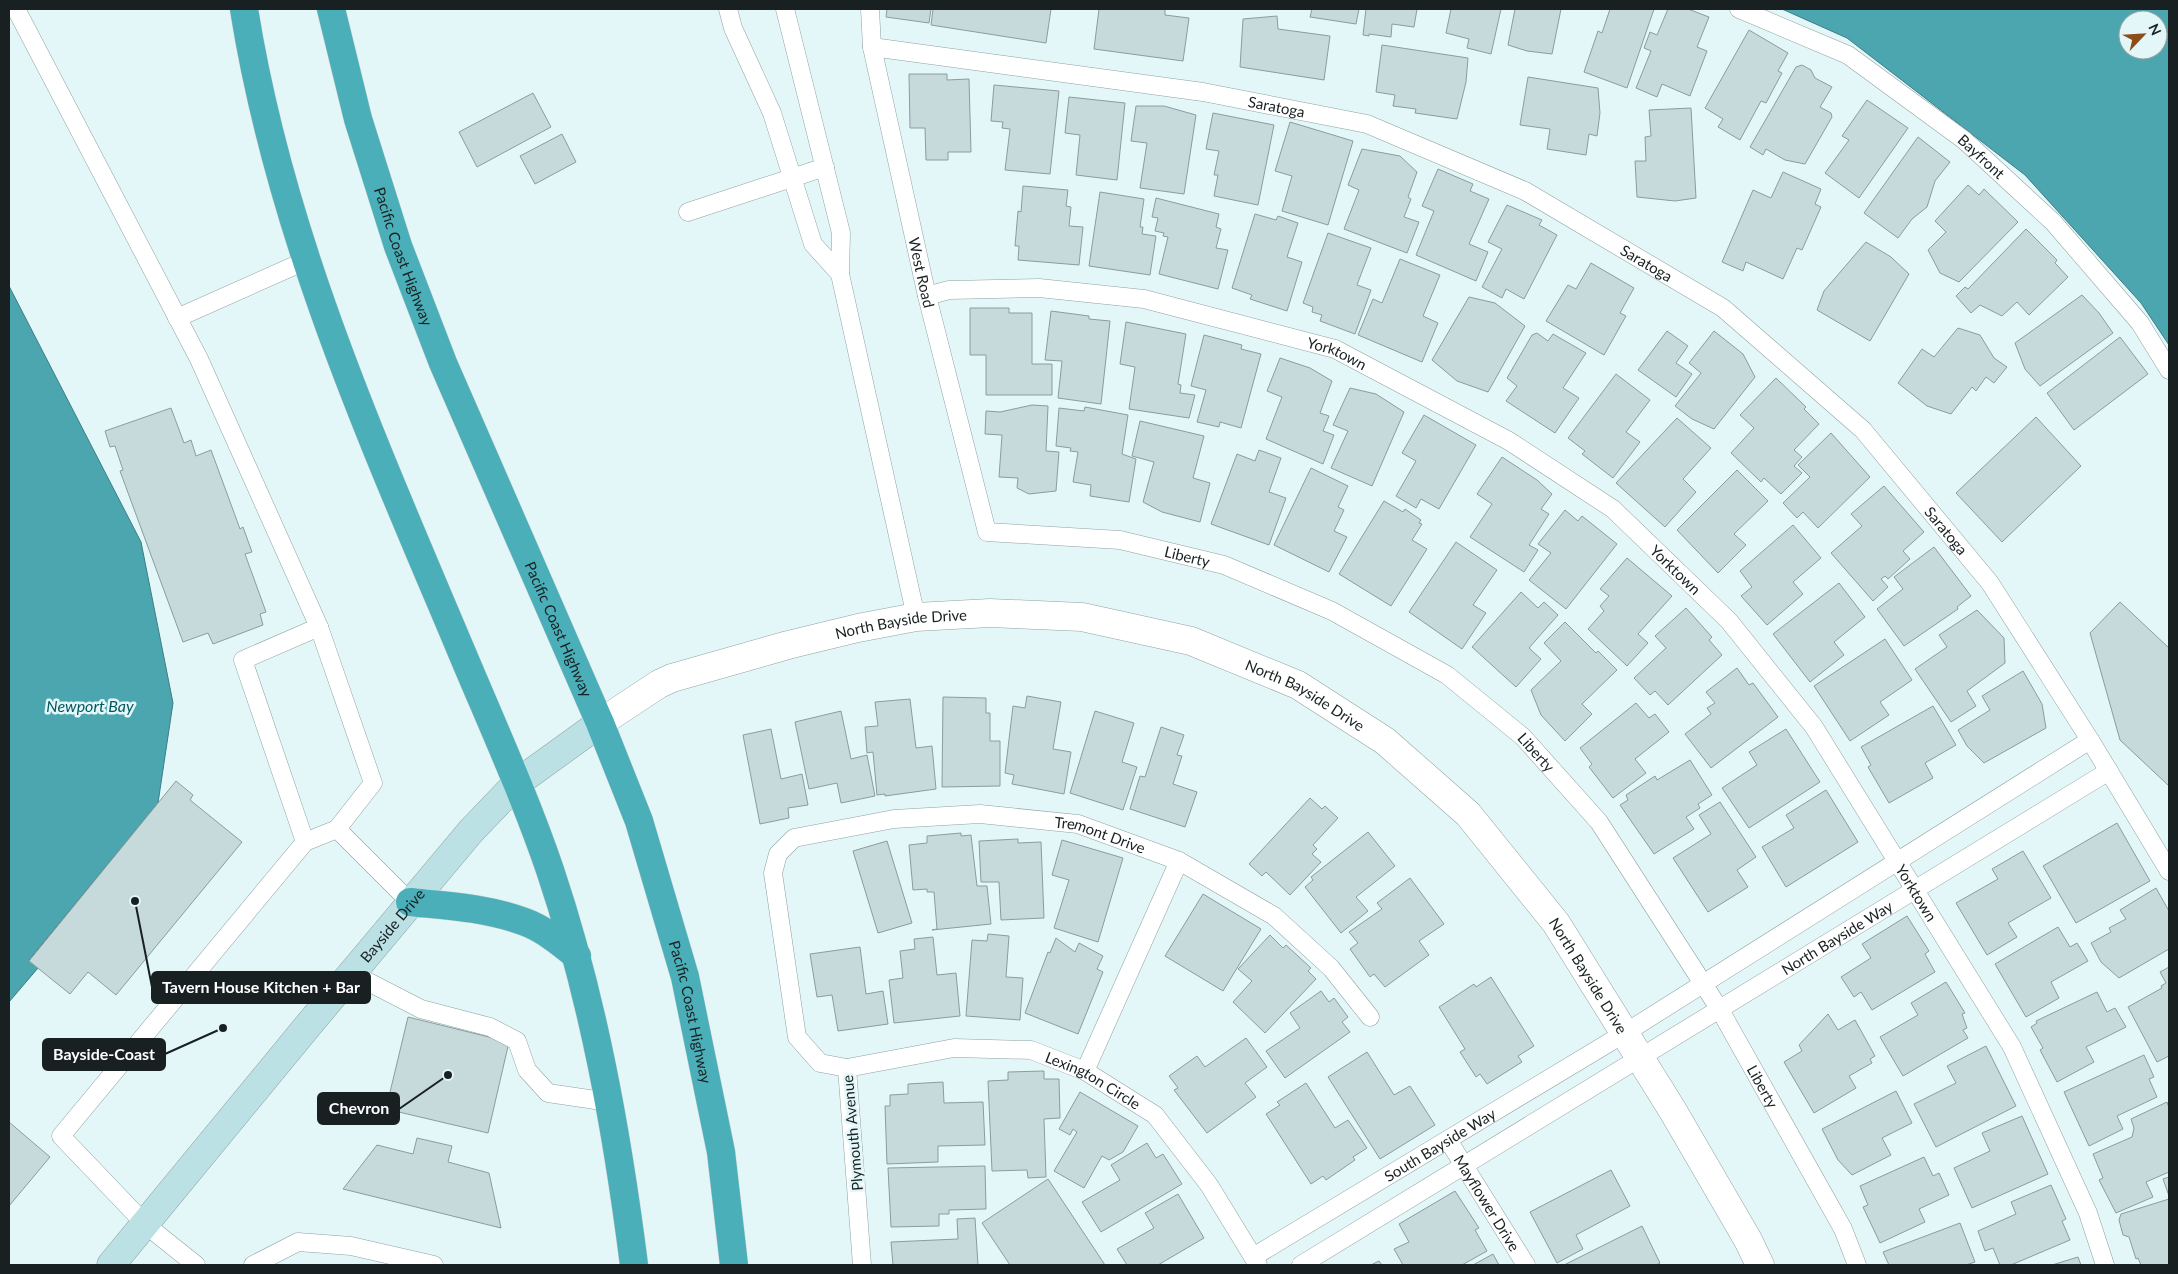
<svg xmlns="http://www.w3.org/2000/svg" width="2178" height="1274" font-family="Lato,sans-serif">
  <style>
    .water { fill: #4ca6b0; stroke: #3d7e85; fill-rule: evenodd }
    .building { fill: #c6d9db; stroke: #8a9c9e }
    .lines { fill: none; stroke-linecap: round; stroke-linejoin: round }
    .service-casing { stroke: #8fa1a3; stroke-width: 19 }
    .tertiary-casing { stroke: #8fa1a3; stroke-width: 29 }
    .secondary-casing { stroke: #8fa1a3; stroke-width: 29 }
    .trunk-casing { stroke: #d1d2d3; stroke-width: 29 }
    .service { stroke: #fff; stroke-width: 18 }
    .tertiary { stroke: #fff; stroke-width: 28 }
    .secondary { stroke: #bbe1e5; stroke-width: 28 }
    .trunk { stroke: #4aafb8; stroke-width: 28 }
    .labels { text-anchor: middle; dominant-baseline: central; stroke-width: 5; stroke-linejoin: round; paint-order: stroke }
    .street-label { font-size: 15px; fill: #192021; stroke: #e3f7f9 }
    .water-label { font-size: 16px; font-style: italic; fill: #03565e; stroke: #e3f7f9 }
    .leader { fill: none; stroke: #192021; stroke-width: 2 }
    .callout-dot { fill: #192021; stroke: #e3f7f9; stroke-width: 2 }
    .callout { fill: #192021; stroke: #192021; stroke-width: 2 }
    .callout-label { font-size: 16px; text-anchor: middle; font-weight: bold; fill: #fff }
  </style>
  <rect width="100%" height="100%" fill="#e3f7f9"/>
  <path class="water" d="M1782,9H2169V345L2141,303L2025,175L1847,38ZM2128,20H2158V50H2128Z
    M9,286L141,542L173,703L158,803L29,960L38,968L9,1002Z"/>
  <path class="building" d="M887,9H931L929,23L886,17Z
    M933,9H1051L1046,43L931,25Z
    M1099,9H1165V15L1189,18L1183,61L1094,49Z
    M1312,9H1359L1356,24L1310,17Z
    M1366,9H1417L1414,27L1392,24L1391,37L1369,34V36L1363,35Z
    M1451,9H1501L1491,54L1467,48L1469,39L1446,33Z
    M1515,9H1561L1552,54L1527,51L1508,45Z
    M1610,9H1654L1627,88L1584,72L1598,31L1602,33Z
    M1668,9H1688L1709,17L1697,47L1707,51L1690,96L1662,84L1657,97L1636,88L1651,51L1644,48L1650,32L1657,35Z
    M1277,16L1278,29L1330,36L1324,80L1240,67L1243,19Z
    M1749,30L1788,53L1778,71L1782,73L1766,103L1761,101L1740,140L1718,127L1723,119L1705,108Z
    M1382,45L1468,58L1466,82L1457,119L1415,113L1416,109L1393,106L1395,95L1376,92Z
    M1802,65L1811,70L1815,78L1832,87L1820,107L1831,113L1832,117L1805,164L1785,160L1766,149L1763,155L1750,147L1796,67Z
    M909,74H947V80L969,79L971,152H948V160H926L925,128H910Z
    M1528,77L1598,88L1600,113L1597,136L1589,134L1586,155L1547,149L1550,129L1520,125Z
    M994,85L1059,91L1050,174L1005,170L1010,129L1002,128L1003,122L991,121Z
    M533,93L551,127L477,167L459,132Z
    M1069,97L1125,103L1117,180L1076,175L1080,135L1065,133Z
    M1867,100L1908,128L1859,198L1825,173L1849,140L1842,136Z
    M1136,106H1164L1196,115L1184,194L1140,188L1147,143L1131,141Z
    M1691,108L1696,198L1675,201L1637,197L1635,161H1646L1645,137L1651,136L1649,110Z
    M1213,113L1274,125L1258,205L1214,196L1218,175H1214L1219,151L1206,149Z
    M1290,122L1353,141L1328,225L1282,211L1292,176L1275,171Z
    M562,134L576,162L535,184L520,156Z
    M1918,137L1950,162L1935,181L1927,207L1912,219L1898,238L1864,213Z
    M1362,149L1400,156L1417,172L1408,197L1411,199L1404,217L1419,222L1407,253L1344,229L1359,190L1348,185Z
    M1438,169L1473,184L1470,191L1489,199L1469,244L1488,252L1476,281L1416,255L1434,211L1422,206Z
    M1783,172L1821,189L1815,204L1821,207L1802,250L1797,248L1783,279L1746,262L1743,271L1722,262L1753,190L1771,198Z
    M1968,185L1979,195L1984,189L2018,222L1959,282L1940,273L1928,250L1946,232L1935,221Z
    M1023,186L1068,190L1066,206L1071,207L1069,226L1083,227L1079,265L1018,260L1019,246H1015L1018,211L1021,212Z
    M1100,192L1144,199L1140,227H1143L1142,234L1156,236L1150,275L1089,266Z
    M1156,198L1219,214L1216,227L1221,229L1216,248L1228,250L1218,289L1159,274L1168,237L1163,236L1164,233L1155,231L1158,218L1152,217Z
    M1507,205L1542,220L1539,225L1557,235L1524,299L1506,289L1502,298L1482,287L1502,249L1488,242Z
    M1255,214L1276,220L1278,216L1298,223L1287,257L1302,262L1287,311L1250,299L1252,295L1232,288Z
    M2026,229L2057,260L2055,263L2068,277L2029,315L2017,302L2002,316L1980,305L1971,313L1956,296L1965,287L1968,289Z
    M1328,233L1371,248L1357,285L1371,290L1355,334L1320,321L1322,315L1312,312L1313,307L1303,303Z
    M1866,242L1891,257L1909,274L1870,341L1817,310L1824,291Z
    M1400,259L1440,275L1423,316L1438,323L1422,362L1358,335L1373,299L1382,303Z
    M1591,263L1634,288L1620,313L1626,316L1604,355L1546,321L1568,285L1576,289Z
    M2082,295L2099,313L2113,333L2040,386L2025,369L2015,343Z
    M1469,297L1495,303L1525,326L1488,392L1457,381L1432,360Z
    M970,308H1009V313H1032V364H1052V395H986V355H970Z
    M1051,311L1089,316V319L1110,321L1101,404L1058,398L1062,361L1045,360Z
    M1126,322L1186,334L1178,384L1181,385L1180,393L1195,395L1189,418L1129,409L1135,367L1120,364Z
    M1958,328L1980,335L1994,358L2007,367L1994,383L1986,377L1976,391L1972,387L1951,414L1927,406L1898,383L1922,349L1934,357Z
    M1667,331L1688,346L1676,363L1692,374L1676,397L1638,370Z
    M1714,331L1743,354L1755,377L1714,429L1692,419L1675,406L1701,373L1689,363Z
    M1537,333L1548,341L1553,334L1586,353L1563,388L1579,398L1555,433L1506,401L1517,386L1507,378L1532,335Z
    M1204,335L1242,345L1241,349L1261,354L1241,428L1220,422L1219,427L1197,422L1206,390L1191,386Z
    M2120,337L2148,374L2074,430L2047,393Z
    M1280,358L1310,368L1332,381L1320,413L1329,416L1323,431L1334,435L1323,464L1266,439L1282,397L1267,391Z
    M1616,374L1650,400L1626,432L1640,442L1613,478L1582,454L1585,451L1568,438Z
    M1776,378L1806,407L1804,409L1819,424L1794,450L1802,457L1794,466L1802,473L1781,494L1764,478L1761,482L1731,453L1754,428L1740,415Z
    M1350,388L1376,394L1404,412L1372,486L1331,468L1348,431L1333,425Z
    M1032,405L1048,406L1046,451L1059,452L1056,491L1029,494L1017,488L1018,478L999,477L1002,435L985,434L986,411L1000,412Z
    M1085,407L1128,415L1122,454L1136,459L1129,502L1090,496L1091,485L1073,482L1078,452L1070,451L1071,448L1056,446L1059,408L1084,411Z
    M171,408L184,443L191,440L196,456L211,450L240,529L243,527L252,552L245,554L266,612L260,614L263,625L213,644L208,633L183,642L120,471L123,470L115,446L110,447L105,431Z
    M1424,415L1476,445L1439,509L1421,499L1416,508L1396,496L1416,461L1402,453Z
    M2036,417L2081,466L2002,542L1956,493Z
    M1677,418L1711,448L1683,479L1696,492L1665,527L1616,483Z
    M1140,421L1204,436L1193,478L1210,483L1200,522L1162,512L1143,502L1154,462L1132,456Z
    M1831,433L1870,477L1818,528L1803,512L1797,518L1783,503L1810,477L1798,465Z
    M1259,450L1281,458L1269,492L1286,498L1269,545L1211,524L1237,454L1255,461Z
    M1502,457L1537,480L1552,494L1541,509L1549,514L1529,545L1538,550L1524,572L1470,537L1492,504L1477,494Z
    M1311,468L1348,486L1338,507L1344,510L1334,531L1347,537L1329,572L1274,545Z
    M1737,470L1768,501L1734,534L1746,545L1718,573L1677,530Z
    M1884,486L1924,532L1903,551L1910,559L1888,579L1885,576L1881,579L1888,587L1873,601L1831,553L1862,526L1851,514Z
    M1384,501L1403,512L1405,509L1421,520L1419,523L1422,524L1412,540L1427,549L1391,606L1339,574Z
    M1565,510L1578,521L1582,516L1617,544L1566,609L1529,580L1551,553L1538,544Z
    M1793,525L1821,558L1793,582L1803,594L1767,625L1741,596L1752,587L1740,571Z
    M1456,542L1497,570L1473,605L1486,613L1462,649L1409,612Z
    M1934,547L1971,596L1957,607L1958,609L1904,646L1877,609L1903,589L1894,577Z
    M1627,558L1672,596L1638,634L1648,643L1627,666L1588,629L1604,611L1600,606L1609,596L1600,589Z
    M1839,583L1865,617L1834,642L1844,655L1810,682L1773,634Z
    M1521,592L1538,608L1544,602L1558,615L1529,648L1541,659L1516,687L1472,647Z
    M2120,602L2169,648V786L2120,740L2090,633Z
    M1686,608L1712,637L1709,640L1722,655L1668,705L1655,691L1650,695L1634,678L1666,648L1655,636Z
    M1977,610L2004,638L2005,663L1967,691L1976,706L1951,722L1915,669L1947,647L1939,635Z
    M1565,622L1596,653L1598,651L1617,670L1582,704L1592,714L1565,741L1541,715L1531,690L1561,661L1544,643Z
    M1885,639L1912,680L1880,702L1889,715L1850,741L1814,686Z
    M1737,668L1749,685L1753,683L1778,717L1711,768L1685,734L1711,714L1707,708L1715,703L1706,692Z
    M2023,671L2042,704L2046,728L1984,763L1967,746L1958,730L1990,710L1982,696Z
    M1027,696L1061,702L1053,749L1071,752L1064,794L1012,784L1014,775L1005,773L1013,706L1025,708Z
    M943,697L986,698V713H990V741H1000V786L942,787Z
    M910,699L916,748L932,746L936,789L885,796V794L877,795L873,752L867,753L865,727L878,726L875,702Z
    M1636,703L1649,718L1655,714L1669,732L1635,759L1646,773L1613,798L1589,767L1592,764L1580,748Z
    M1933,706L1956,745L1925,763L1933,778L1889,803L1868,767L1871,765L1861,747Z
    M841,711L851,759L867,755L875,796L841,803L837,783L809,789L795,722Z
    M1095,711L1134,723L1122,762L1137,767L1123,810L1070,793Z
    M1161,727L1184,735L1177,755L1182,756L1173,784L1197,792L1185,827L1130,809L1140,776L1145,777Z
    M771,729L781,779L802,774L808,805L788,808L789,818L760,824L743,735Z
    M1786,729L1820,782L1749,828L1722,788L1757,765L1749,752Z
    M1690,760L1712,795L1698,804L1700,808L1686,817L1694,829L1654,854L1620,805L1628,800L1626,795L1655,776L1657,780Z
    M176,781L193,795L190,800L242,842L116,995L88,972L70,994L29,961Z
    M1826,790L1858,842L1786,887L1762,847L1794,828L1786,815Z
    M1310,798L1322,809L1325,806L1338,818L1313,845L1317,849L1312,854L1321,862L1290,895L1266,872L1262,876L1249,864Z
    M1720,802L1756,857L1737,870L1748,887L1708,912L1673,858L1711,834L1699,815Z
    M2117,823L2150,881L2076,923L2043,866Z
    M1368,832L1395,866L1356,897L1368,911L1341,933L1305,887L1313,880L1311,877Z
    M961,833V836L971,835L977,886H987L991,924L932,930L937,929L934,892H927V889L913,890L909,845L927,843V836Z
    M1018,839V843L1041,842L1044,918L1001,920L999,882H981L979,841Z
    M1062,840L1123,858L1098,942L1054,928L1069,880L1052,875Z
    M887,841L912,923L878,933L853,851Z
    M2023,851L2051,898L2008,923L2017,937L1987,955L1956,903L1998,879L1992,869Z
    M1410,878L1444,924L1419,941L1429,955L1385,987L1374,974L1370,977L1350,949L1358,943L1349,932L1382,909L1377,903Z
    M2156,888L2169,911V949L2119,978L2101,962L2091,943L2111,932L2109,928L2126,919L2120,910Z
    M1203,894L1261,929L1223,991L1165,956Z
    M1907,916L1929,951L1925,954L1935,972L1872,1010L1861,992L1854,997L1841,977L1871,958L1862,944Z
    M2058,927L2070,947L2077,943L2088,961L2051,982L2059,998L2026,1017L1995,964Z
    M988,934L1009,936L1006,977L1023,978L1020,1020L966,1016L972,940L987,941Z
    M1270,935L1283,948L1286,945L1311,968L1308,971L1316,979L1265,1033L1233,1002L1252,981L1238,969Z
    M933,937L937,975L956,973L960,1016L894,1023L889,980L903,978L900,951L915,949L914,939Z
    M1056,938L1075,952L1079,943L1103,956L1097,969L1103,972L1078,1034L1025,1013L1048,952L1050,953Z
    M860,947L866,994L883,991L888,1024L838,1031L832,995L817,997L810,954Z
    M2169,967V1056L2157,1062L2128,1007L2162,988L2161,986L2166,983L2160,972Z
    M1491,977L1534,1046L1518,1056L1522,1062L1487,1084L1480,1074L1476,1077L1460,1052L1465,1049L1439,1007L1474,984L1476,987Z
    M1946,982L1965,1013L1962,1014L1967,1028L1963,1030L1968,1038L1903,1076L1880,1037L1918,1015L1911,1003Z
    M1321,991L1329,1002L1334,998L1348,1017L1342,1022L1350,1032L1285,1078L1266,1051L1300,1028L1290,1013Z
    M2097,992L2107,1012L2115,1008L2126,1027L2086,1047L2094,1062L2057,1082L2040,1050L2043,1048L2031,1027L2037,1023L2036,1021Z
    M1828,1014L1838,1030L1855,1020L1875,1056L1870,1059L1872,1063L1849,1076L1856,1088L1814,1113L1784,1062L1802,1051L1799,1045Z
    M408,1017L509,1042L488,1133L386,1109Z
    M1246,1038L1267,1067L1245,1083L1256,1097L1207,1133L1174,1090L1178,1088L1169,1076L1197,1056L1205,1067Z
    M1986,1046L2016,1106L1936,1147L1914,1104L1956,1083L1947,1066Z
    M1367,1052L1394,1095L1410,1086L1435,1125L1380,1159L1328,1077Z
    M2144,1055L2154,1077L2149,1079L2157,1097L2117,1116L2123,1129L2089,1146L2064,1092Z
    M1044,1071V1079H1059L1060,1118L1044,1119L1046,1177L1028,1178L1027,1170L992,1171L988,1081L1008,1080V1072Z
    M943,1082L944,1103L983,1102L985,1145L938,1146V1162L887,1164L885,1106H890V1095L908,1094V1084Z
    M1306,1083L1335,1128L1348,1120L1367,1148L1353,1157L1355,1160L1326,1180L1323,1176L1311,1184L1266,1114L1280,1105L1277,1102Z
    M1896,1091L1912,1123L1882,1138L1891,1155L1852,1175L1838,1160L1822,1129Z
    M1080,1092L1138,1126L1123,1152L1109,1160L1102,1156L1084,1188L1054,1171L1077,1132L1073,1129L1070,1135L1059,1129Z
    M2167,1102L2169,1108V1172L2146,1182L2153,1197L2116,1213L2099,1180L2103,1178L2093,1154L2132,1137L2134,1128L2131,1119Z
    M2022,1116L2048,1174L1972,1208L1954,1168L1990,1151L1982,1133Z
    M9,1122L50,1157L9,1206Z
    M417,1138L452,1146L448,1162L489,1173L501,1228L343,1189L377,1145L413,1154Z
    M1147,1143L1156,1158L1163,1154L1182,1184L1101,1232L1082,1202L1120,1180L1111,1165Z
    M1924,1157L1933,1176L1939,1173L1949,1195L1919,1209L1925,1222L1880,1243L1863,1207L1868,1205L1860,1186Z
    M985,1166L986,1209L949,1210V1214H939V1226L891,1227L888,1168Z
    M1611,1170L1630,1206L1576,1235L1583,1249L1557,1263L1530,1212Z
    M2169,1177V1196L2163,1179Z
    M1048,1179L1105,1265H1010L982,1223Z
    M2051,1185L2066,1219L2062,1221L2070,1240L2011,1265H2000L1993,1248L1985,1251L1978,1231L2016,1214L2011,1202Z
    M1455,1191L1479,1228L1475,1230L1487,1251L1462,1265H1403L1394,1249L1409,1242L1399,1224Z
    M1178,1194L1204,1238L1158,1265H1127L1117,1249L1154,1228L1145,1213Z
    M2169,1199V1265H2141L2138,1258L2136,1259L2129,1237L2123,1235L2119,1220L2121,1214Z
    M975,1218L978,1265H893L891,1242L958,1239L957,1219Z
    M1960,1223L1975,1262L1966,1265H1889L1883,1252Z
    M1642,1226L1660,1263L1656,1265H1564Z
    M1493,1254L1499,1265H1473Z
    M2078,1257L2081,1265H2052Z
    M1379,1261L1382,1265H1371Z"/>
  <g class="lines">
    <g class="service-casing">
      <g id="service">
        <path d="M16,9L199,359L319,627"/>
        <path d="M728,9L733,28L772,113L813,244L840,274"/>
        <path d="M785,9L841,233L840,274L916,617"/>
        <path id="s1" d="M870,9L872,47L927,296L987,532L1120,540L1224,565L1332,611L1447,675L1523,737L1599,822L1720,1010L1843,1229L1857,1265"/>
        <path id="s2" d="M1739,9L1848,55L1964,140L2053,222L2140,323L2169,370"/>
        <path id="s3" d="M872,47L1203,92L1367,124L1525,191L1723,308L1863,430L1990,583L2090,740L2169,871"/>
        <path d="M688,212L825,167"/>
        <path id="s4" d="M927,296L949,290L1039,288L1144,299L1335,349L1509,441L1613,509L1729,621L1814,727L2012,1047L2088,1213L2105,1265"/>
        <path d="M177,318L305,261"/>
        <path d="M305,842L243,660L319,627L373,783L337,829"/>
        <path d="M351,973L421,1009L490,1027L517,1041L527,1070L548,1093L609,1102"/>
        <path id="s5" d="M847,1068L954,1048L1031,1050L1085,1071L1155,1115L1209,1185L1258,1265"/>
        <path d="M1085,1071L1179,861"/>
        <path id="s6" d="M1448,1140L1526,1265"/>
        <path id="s7" d="M1253,1257L1625,1033L2090,740"/>
        <path d="M196,1265L146,1225L61,1136L305,842L337,829L410,902"/>
        <path d="M253,1265L298,1242L351,1246L434,1265"/>
        <path id="s8" d="M862,1265L847,1068L820,1063L797,1037L773,873L778,854L794,838L894,819L980,814L1078,824L1179,861L1274,916L1331,968L1370,1017"/>
        <path id="s9" d="M1301,1265L2109,771"/>
      </g>
    </g>
    <g class="tertiary-casing">
      <g id="tertiary">
        <path id="s10" d="M600,723L659,684L672,678L788,645L858,628L916,617L990,613L1082,617L1191,641L1298,685L1385,741L1468,814L1556,923L1673,1111L1748,1240L1760,1265"/>
      </g>
    </g>
    <g class="secondary-casing">
      <g id="secondary">
        <path id="s11" d="M111,1265L306,1028L471,831L517,783L600,723"/>
      </g>
    </g>
    <g class="trunk-casing">
      <g id="trunk">
        <path d="M244,9C280,235 372,439 460,648C491,722 524,794 550,870C593,998 617,1131 634,1265"/>
        <path id="s12" d="M331,9L358,119L398,246L443,363L600,723L639,821L685,977L721,1152L734,1265"/>
        <path d="M410,902C449,906 488,908 525,922C544,929 561,943 577,956"/>
      </g>
    </g>
    <use href="#service" class="service"/>
    <use href="#tertiary" class="tertiary"/>
    <use href="#secondary" class="secondary"/>
    <use href="#trunk" class="trunk"/>
  </g>
  <g class="labels">
    <g class="street-label">
      <text stroke="none"><textPath href="#s3" startOffset="409">Saratoga</textPath></text>
      <text stroke="none"><textPath href="#s2" startOffset="286">Bayfront</textPath></text>
      <text stroke="none"><textPath href="#s12" startOffset="258">Pacific Coast Highway</textPath></text>
      <text stroke="none"><textPath href="#s3" startOffset="814">Saratoga</textPath></text>
      <text stroke="none"><textPath href="#s1" startOffset="269">West Road</textPath></text>
      <text stroke="none"><textPath href="#s4" startOffset="419">Yorktown</textPath></text>
      <text stroke="none"><textPath href="#s3" startOffset="1219">Saratoga</textPath></text>
      <text stroke="none"><textPath href="#s1" startOffset="739">Liberty</textPath></text>
      <text stroke="none"><textPath href="#s4" startOffset="824">Yorktown</textPath></text>
      <text stroke="none"><textPath href="#s10" startOffset="321">North Bayside Drive</textPath></text>
      <text stroke="none"><textPath href="#s12" startOffset="662">Pacific Coast Highway</textPath></text>
      <text stroke="none"><textPath href="#s10" startOffset="741">North Bayside Drive</textPath></text>
      <text stroke="none"><textPath href="#s1" startOffset="1144">Liberty</textPath></text>
      <text stroke="none"><textPath href="#s8" startOffset="778">Tremont Drive</textPath></text>
      <text stroke="none"><textPath href="#s4" startOffset="1229">Yorktown</textPath></text>
      <text stroke="none"><textPath href="#s11" startOffset="441">Bayside Drive</textPath></text>
      <text stroke="none"><textPath href="#s9" startOffset="628">North Bayside Way</textPath></text>
      <text stroke="none"><textPath href="#s10" startOffset="1146">North Bayside Drive</textPath></text>
      <text stroke="none"><textPath href="#s12" startOffset="1068">Pacific Coast Highway</textPath></text>
      <text stroke="none"><textPath href="#s5" startOffset="255">Lexington Circle</textPath></text>
      <text stroke="none"><textPath href="#s1" startOffset="1549">Liberty</textPath></text>
      <text transform="translate(852 1133) rotate(-95)">Plymouth Avenue</text>
      <text stroke="none"><textPath href="#s7" startOffset="218">South Bayside Way</textPath></text>
      <text stroke="none"><textPath href="#s6" startOffset="74">Mayflower Drive</textPath></text>
    </g>
    <g class="water-label">
      <text x="90" y="705">Newport Bay</text>
    </g>
  </g>
  <path class="leader" d="M135 901L152 987M223 1028L165 1054M448 1075L399 1109"/>
  <g class="callout-dot">
    <circle cx="135" cy="901" r="5"/>
    <circle cx="223" cy="1028" r="5"/>
    <circle cx="448" cy="1075" r="5"/>
  </g>
  <g class="callout">
    <rect x="152" y="972" width="218" height="31" rx="5"/>
    <rect x="43" y="1039" width="122" height="31" rx="5"/>
    <rect x="318" y="1093" width="81" height="31" rx="5"/>
  </g>
  <g class="callout-label">
    <text x="261" y="993">Tavern House Kitchen + Bar</text>
    <text x="104" y="1060">Bayside-Coast</text>
    <text x="359" y="1114">Chevron</text>
  </g>
  <rect width="2178" height="1274" fill="none" stroke="#192021" stroke-width="20"/>
  <g transform="translate(2143 35) rotate(65)"><circle r="24" fill="#e3f7f9" stroke="#92a1a3"/>
  <path d="M0-4L9 19L0 12L-9 19Z" fill="#8e4d18"/>
  <text y="-8" font-size="14" font-weight="bold" text-anchor="middle" fill="#192021">N</text>
  </g>
</svg>
